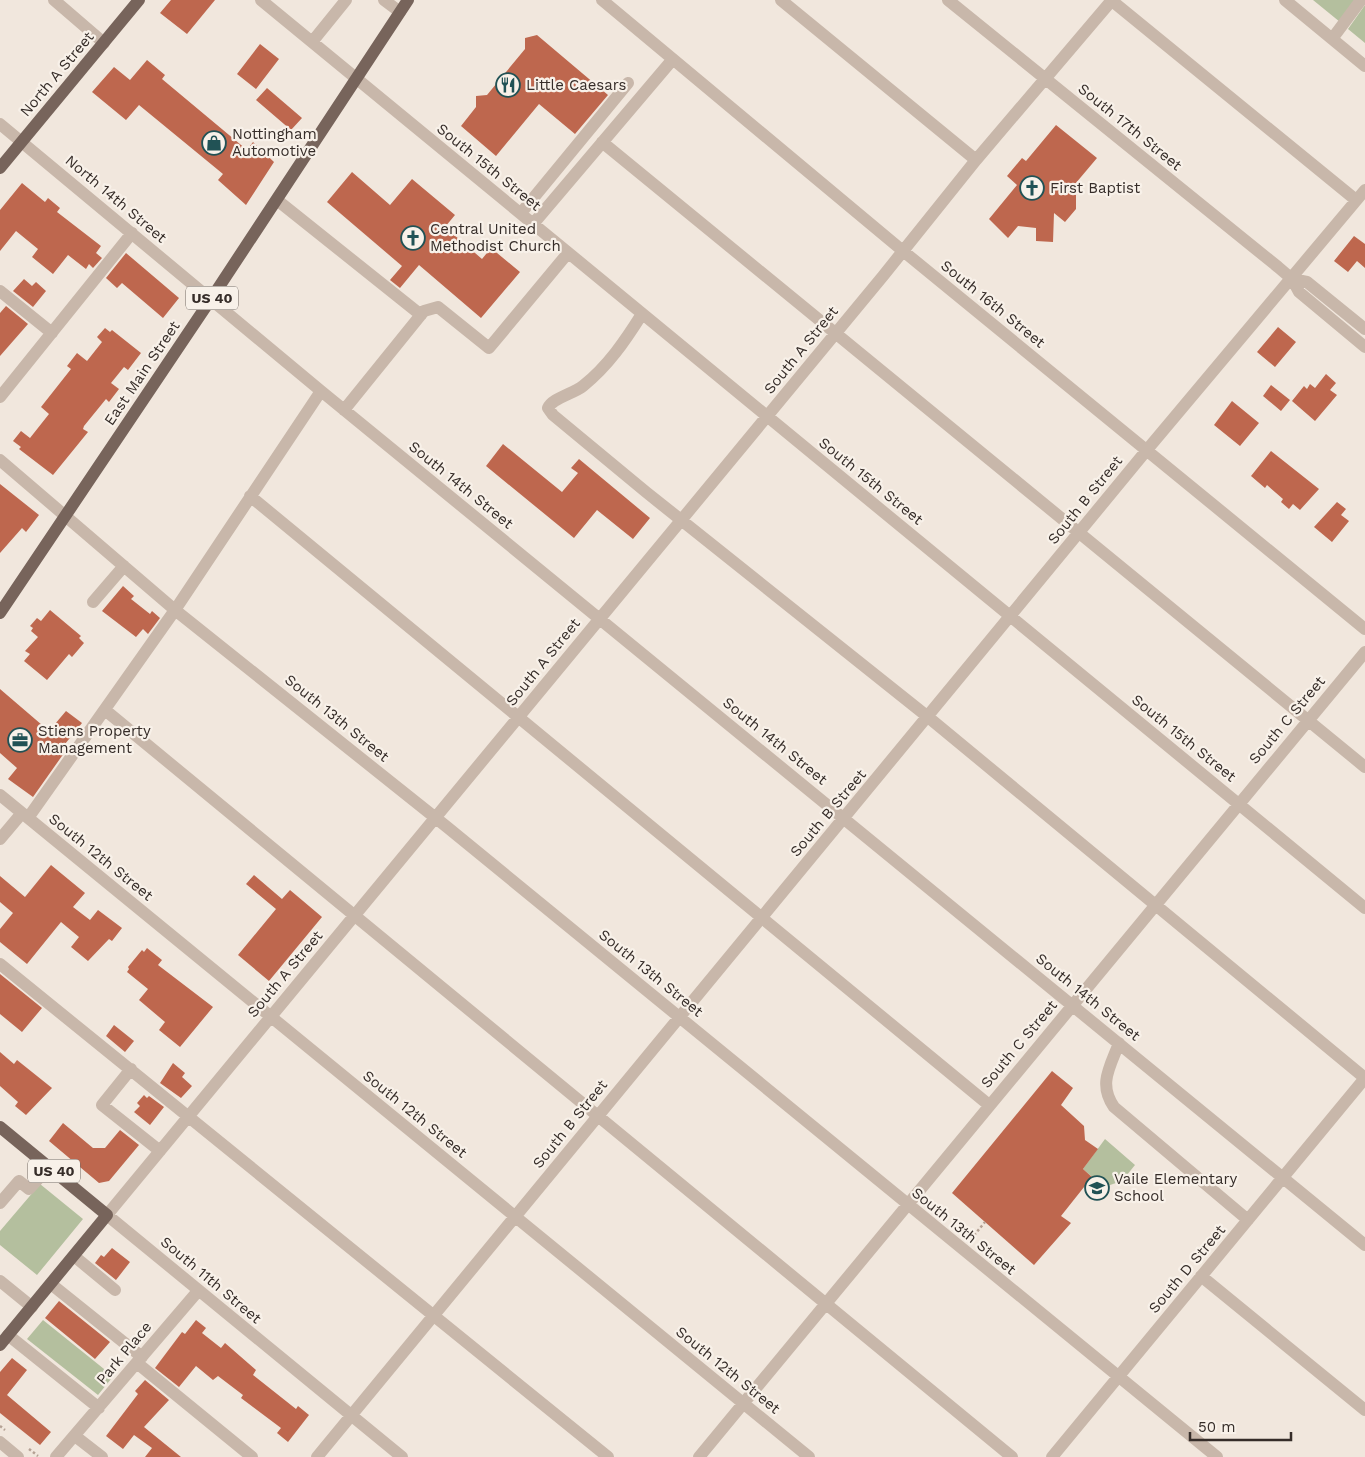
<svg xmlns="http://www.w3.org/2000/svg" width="1365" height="1457" font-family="'Work Sans',sans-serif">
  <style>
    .green { fill: #b4bf9e }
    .building { fill: #be674e }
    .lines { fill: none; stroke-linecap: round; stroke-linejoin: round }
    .path { stroke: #b4a194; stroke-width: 2.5; stroke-dasharray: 2.5 2.5; stroke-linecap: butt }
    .minor { stroke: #c8b7aa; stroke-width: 12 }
    .major { stroke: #77645b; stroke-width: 12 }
    .labels { text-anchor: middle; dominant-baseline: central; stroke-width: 4.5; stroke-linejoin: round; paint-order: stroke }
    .shield { fill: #f8f1e9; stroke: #706863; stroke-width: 1 }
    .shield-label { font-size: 14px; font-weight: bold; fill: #362d29 }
    .street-label { font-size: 15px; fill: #362d29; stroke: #f8f1e9 }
    .poi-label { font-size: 15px; fill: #362d29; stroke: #f8f1e9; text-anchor: start }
  </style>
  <rect width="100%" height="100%" fill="#f1e7dd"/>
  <path class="green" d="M1313,0H1356L1340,22Z
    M1365,5V43L1348,29Z
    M1105,1139L1135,1165L1122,1181L1104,1187L1083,1169Z
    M40,1184L83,1219L37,1275L0,1245V1231Z
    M43,1320L109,1373L111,1379L98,1395L27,1339Z"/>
  <path class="building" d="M171,0H215L187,34L160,13Z
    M537,35L608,95L575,134L539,104L496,156L461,126L476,107V96L487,95L525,49V38Z
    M260,44L279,59L256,89L237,74Z
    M147,60L165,75L162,79L247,150L253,142L274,162L246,205L218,180L223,174L139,105L126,120L92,92L114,67L130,80Z
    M267,88L302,118L291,130L256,100Z
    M1056,125L1097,158L1070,190L1076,195V209L1065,222L1054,213L1053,242L1036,241V228L1018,226L1008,238L989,219L1017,185L1007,176L1022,158L1026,161Z
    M352,172L390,205L412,179L455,215L445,227L482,259L491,248L520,272L481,318L419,265L400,288L390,280L402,266L327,202Z
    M22,183L45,202L48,198L60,208L57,212L101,246L96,253L102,258L93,268L89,264L86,269L68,255L53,274L32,257L38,249L16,231L0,251V210Z
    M1354,236L1365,244V268L1357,261L1348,272L1334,261Z
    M126,253L179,298L163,318L122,283L117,288L106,278Z
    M24,279L32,286L36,282L46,291L33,307L13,291Z
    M6,306L28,324L0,356V313Z
    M1278,327L1296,342L1275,367L1257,352Z
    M105,328L110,332L112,330L141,353L128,370L124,367L111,383L119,389L109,402L106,399L84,426L83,429L88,432L53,475L19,449L21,447L13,441L21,431L30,438L49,414L41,407L71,369L67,366L77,353L87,361L102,342L97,337Z
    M1326,374L1336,383L1330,390L1337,395L1315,421L1292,401L1304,386L1307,389L1310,384L1315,388Z
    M1271,385L1290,400L1281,411L1263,396Z
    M1232,401L1259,423L1240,446L1214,425Z
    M503,444L562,492L578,473L571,468L579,459L650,518L633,539L597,510L574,538L486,466Z
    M1271,451L1319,489L1300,510L1293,504L1289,509L1281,502L1283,499L1267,485L1265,488L1251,476Z
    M0,484L39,515L26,532L22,528L0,553Z
    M1337,502L1346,509L1341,515L1349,521L1332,542L1314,527Z
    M123,586L134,596L131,599L150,614L152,611L160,618L148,634L143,629L136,637L102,611Z
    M50,610L81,636L79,638L84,643L72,657L69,654L47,680L24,661L30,654L25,651L38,637L31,631L33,628L30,626L37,618L41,621Z
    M0,689L49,731L66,711L82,723L65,744L69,746L33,797L8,779L17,768L0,753Z
    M51,865L85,893L73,907L90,920L98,910L122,928L112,941L109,939L88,961L71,947L79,937L61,922L27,964L0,942V929L13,913L0,902V876L25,897Z
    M254,875L282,899L290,890L322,917L269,981L238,955L276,909L246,884Z
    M147,948L162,960L158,965L213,1007L180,1047L159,1030L165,1022L139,1000L148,989L127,972L129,969L128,967L142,950L144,952Z
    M0,974L42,1008L22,1032L0,1014Z
    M114,1025L134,1041L125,1052L106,1036Z
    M0,1052L14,1064L17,1060L52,1088L26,1115L15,1106L18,1102L0,1086Z
    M173,1063L185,1073L182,1077L192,1086L181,1098L160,1083Z
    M1052,1071L1073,1088L1061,1105L1084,1126L1085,1140L1098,1149L1083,1169L1092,1177L1061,1216L1071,1223L1034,1265L952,1193Z
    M144,1095L147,1098L149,1096L164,1107L150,1125L134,1112L140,1106L137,1103Z
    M63,1123L93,1148H105L120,1130L139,1145L109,1181L99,1183L49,1141Z
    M112,1248L130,1262L116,1280L95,1263L101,1255L104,1257Z
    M59,1301L110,1342L95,1359L45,1318Z
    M196,1320L206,1328L202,1333L221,1348L225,1343L256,1370L253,1375L296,1409L298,1406L309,1415L288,1442L277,1433L281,1428L241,1398L243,1395L218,1376L213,1380L196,1366L179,1387L155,1368L182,1332L185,1334Z
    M12,1358L27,1370L7,1395L51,1432L40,1445L0,1413V1372Z
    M145,1380L169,1400L144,1427L181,1457H145L152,1448L134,1435L123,1449L106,1436L138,1394L135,1391Z"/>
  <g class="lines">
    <path class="path" d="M971,1239L985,1222
      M0,1426L5,1430
      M29,1449L38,1456"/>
    <path class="minor" d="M54,0L104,43
      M261,0L1365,908
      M384,0L400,12
      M602,0L903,251L1365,629
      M781,0L976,160
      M948,0L1278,267L1292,279L1299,292L1365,347
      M1111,0L1356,200
      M1285,0L1365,66
      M1332,39L1361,0
      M312,42L346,0
      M0,124L321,391L1365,1245
      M602,142L1365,767
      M277,200L421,315
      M521,213L628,83
      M533,224L673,59
      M1292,279L1307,282L1365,329
      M0,291L52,333
      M642,314C625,341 608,366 583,386C573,394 552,398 548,408L553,415L646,492L928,717L1365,1078
      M0,397L132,233
      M344,410L424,311L438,307L489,348L568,253
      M0,460L175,610L447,827L1217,1457
      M250,496L989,1105
      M93,602L124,566
      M105,710L1012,1457
      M0,795L809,1457
      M28,818L175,610L321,391
      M0,839L22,813
      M0,964L608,1457
      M1119,1043C1110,1067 1098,1084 1114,1107L1248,1220
      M131,1069L102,1105L160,1151
      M0,1203L19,1181L29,1189L49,1167
      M74,1256L115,1290
      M1201,1276L1365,1410
      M0,1281L32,1307
      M51,1284L142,1357
      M8,1335L99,1408
      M137,1363L252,1457
      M75,1436L102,1457
      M0,1442L18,1457
      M56,1457L198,1291
      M317,1457L1146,451L1365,190
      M402,1457L107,1215L883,276L976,160L1112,0
      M699,1457L1365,652
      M1052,1457L1365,1078"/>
    <path class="major" d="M0,168L139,0
      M0,613L211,299L408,0
      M0,1127L107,1215L0,1345"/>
  </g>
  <defs>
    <g id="restaurant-ring" transform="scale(1.25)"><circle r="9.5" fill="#f8f1e9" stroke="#215255" stroke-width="1.5"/><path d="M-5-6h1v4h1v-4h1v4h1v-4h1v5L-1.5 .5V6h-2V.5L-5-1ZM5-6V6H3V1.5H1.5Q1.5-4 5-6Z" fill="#215255"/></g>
    <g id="shop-ring" transform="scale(1.25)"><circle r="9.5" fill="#f8f1e9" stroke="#215255" stroke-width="1.5"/><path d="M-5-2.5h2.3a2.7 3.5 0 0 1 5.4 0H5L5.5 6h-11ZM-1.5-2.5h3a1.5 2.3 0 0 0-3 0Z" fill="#215255"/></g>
    <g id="church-ring" transform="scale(1.25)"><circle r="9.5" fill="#f8f1e9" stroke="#215255" stroke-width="1.5"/><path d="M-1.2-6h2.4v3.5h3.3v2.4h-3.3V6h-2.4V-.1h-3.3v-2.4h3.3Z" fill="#215255"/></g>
    <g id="office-ring" transform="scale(1.25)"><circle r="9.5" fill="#f8f1e9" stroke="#215255" stroke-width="1.5"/><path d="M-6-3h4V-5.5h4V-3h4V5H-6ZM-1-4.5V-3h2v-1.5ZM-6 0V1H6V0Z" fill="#215255"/></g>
    <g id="school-ring" transform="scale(1.25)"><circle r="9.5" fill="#f8f1e9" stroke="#215255" stroke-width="1.5"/><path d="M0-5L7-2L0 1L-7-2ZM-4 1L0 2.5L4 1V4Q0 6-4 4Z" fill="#215255"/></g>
  </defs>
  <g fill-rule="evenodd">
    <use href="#restaurant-ring" x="508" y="85"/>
    <use href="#shop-ring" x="214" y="143"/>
    <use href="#church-ring" x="1032" y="188"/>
    <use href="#church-ring" x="413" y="238"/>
    <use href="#office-ring" x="20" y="740"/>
    <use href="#school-ring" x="1097" y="1188"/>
  </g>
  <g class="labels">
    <g class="shield">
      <rect x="186" y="286.5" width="52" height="23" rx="4"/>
      <rect x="28" y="1159.5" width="52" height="23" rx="4"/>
    </g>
    <g class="shield-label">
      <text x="212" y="298">US 40</text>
      <text x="54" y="1171">US 40</text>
    </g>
    <g class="street-label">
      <text transform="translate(57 74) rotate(-50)">North A Street</text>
      <text transform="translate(1130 127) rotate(39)">South 17th Street</text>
      <text transform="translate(489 167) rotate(39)">South 15th Street</text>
      <text transform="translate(116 199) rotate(40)">North 14th Street</text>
      <text transform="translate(993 304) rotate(39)">South 16th Street</text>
      <text transform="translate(801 350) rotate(-51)">South A Street</text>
      <text transform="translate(142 373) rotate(-56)">East Main Street</text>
      <text transform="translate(871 481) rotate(39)">South 15th Street</text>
      <text transform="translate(461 485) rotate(39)">South 14th Street</text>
      <text transform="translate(1085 500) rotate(-51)">South B Street</text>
      <text transform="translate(543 662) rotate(-51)">South A Street</text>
      <text transform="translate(337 718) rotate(39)">South 13th Street</text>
      <text transform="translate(1287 720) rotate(-50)">South C Street</text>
      <text transform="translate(1184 738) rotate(39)">South 15th Street</text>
      <text transform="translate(775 741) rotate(39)">South 14th Street</text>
      <text transform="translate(828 813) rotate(-50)">South B Street</text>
      <text transform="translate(101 857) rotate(39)">South 12th Street</text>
      <text transform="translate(651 973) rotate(39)">South 13th Street</text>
      <text transform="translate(285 974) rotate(-50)">South A Street</text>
      <text transform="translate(1088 997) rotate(39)">South 14th Street</text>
      <text transform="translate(1019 1044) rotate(-50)">South C Street</text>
      <text transform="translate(415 1114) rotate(39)">South 12th Street</text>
      <text transform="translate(570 1124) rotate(-51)">South B Street</text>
      <text transform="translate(964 1231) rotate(39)">South 13th Street</text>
      <text transform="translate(1187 1269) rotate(-50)">South D Street</text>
      <text transform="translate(211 1280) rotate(40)">South 11th Street</text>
      <text transform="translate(124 1353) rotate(-50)">Park Place</text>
      <text transform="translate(728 1370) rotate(39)">South 12th Street</text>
    </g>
    <g class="poi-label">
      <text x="526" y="85">Little Caesars</text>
      <text x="232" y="134">Nottingham<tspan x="232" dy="17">Automotive</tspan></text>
      <text x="1050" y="188">First Baptist</text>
      <text x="430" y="229">Central United<tspan x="430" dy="17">Methodist Church</tspan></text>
      <text x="38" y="731">Stiens Property<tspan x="38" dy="17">Management</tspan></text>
      <text x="1114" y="1179">Vaile Elementary<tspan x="1114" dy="17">School</tspan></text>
    </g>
  </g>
  <path d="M1190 1432v8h101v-8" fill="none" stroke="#362d29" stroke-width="2.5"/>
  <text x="1198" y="1432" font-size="15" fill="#362d29" stroke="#f8f1e9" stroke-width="4" paint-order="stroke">50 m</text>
</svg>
